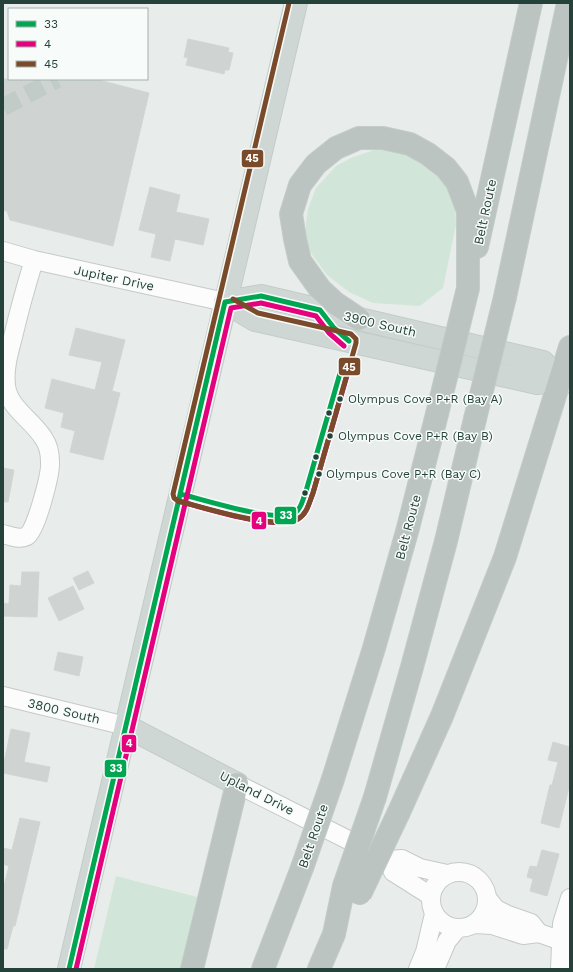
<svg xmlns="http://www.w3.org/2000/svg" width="573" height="972" font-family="'Work Sans',sans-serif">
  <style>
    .green { fill: #d1e6d8 }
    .building { fill: #cfd4d2; stroke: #d1d6d4 }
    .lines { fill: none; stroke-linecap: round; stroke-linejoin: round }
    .minor-tunnel { stroke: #c1cbc8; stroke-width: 18; stroke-dasharray: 18 9; stroke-linecap: butt }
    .minor-casing { stroke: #c5cac8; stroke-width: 20 }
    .major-casing { stroke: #c3ccc9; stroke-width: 24 }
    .highway-casing { stroke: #c3ccc9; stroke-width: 24 }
    .minor { stroke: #fcfcfc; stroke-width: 18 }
    .major { stroke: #cfd7d5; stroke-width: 22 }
    .highway { stroke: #bcc4c2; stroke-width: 22 }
    .highway-bridge-casing { stroke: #c3ccc9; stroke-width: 24; stroke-linecap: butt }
    .highway-bridge { stroke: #bcc4c2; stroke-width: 22 }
    .bus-1-casing { stroke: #f7fbf9; stroke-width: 8 }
    .bus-2-casing { stroke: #f7fbf9; stroke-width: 8 }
    .bus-3-casing { stroke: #f7fbf9; stroke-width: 8 }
    .bus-1 { stroke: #00a651; stroke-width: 5 }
    .bus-2 { stroke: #e5007d; stroke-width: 5 }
    .bus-3 { stroke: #7a4b2a; stroke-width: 5 }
    .bus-dot { fill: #24423a; stroke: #f7fbf9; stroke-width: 1.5 }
    .labels { text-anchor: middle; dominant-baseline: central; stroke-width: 3; stroke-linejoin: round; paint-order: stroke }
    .bus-label { font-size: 12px; fill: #24423a; stroke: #f7fbf9; text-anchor: start }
    .street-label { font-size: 13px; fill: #24423a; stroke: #f7fbf9 }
    .line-badge { stroke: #f7fbf9; stroke-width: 1.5 }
    .badge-label { font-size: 11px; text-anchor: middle; font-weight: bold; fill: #fff }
  </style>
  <rect width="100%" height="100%" fill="#e8edeb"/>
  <path class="green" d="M397,149L425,162L444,182L455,203L456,225L443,288L420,306L373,303L349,292L327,275L311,253L304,239L308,209L316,188L336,166L351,158L374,150Z
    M116,876L201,898L183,969H94Z"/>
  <path class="building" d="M188,39L229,48L228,52L233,53L229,70H225L224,74L186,65L188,58L184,57Z
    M3,79H95L149,93L113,246L10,220L7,211L3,210Z
    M150,187L180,195L176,212L209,219L203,245L175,239L170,261L151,257L156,234L139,230Z
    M76,328L125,340L112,391L120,393L103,460L70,452L75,431L61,427L64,413L45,408L52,379L95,390L102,362L69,355Z
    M3,468L14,470L8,502H3Z
    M88,571L94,583L79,590L73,578Z
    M22,572H39L37,617L3,616V603L9,604L10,585L21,586Z
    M73,586L84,609L59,621L48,598Z
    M58,652L83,657L79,676L54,670Z
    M11,729L30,733L24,762L50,767L47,782L3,773V767Z
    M553,742L570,747V783L559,828L541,823L550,785H552L558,762L548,760Z
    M20,818L40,822L15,926H13L7,949H3V890L9,866L3,864V848L12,850Z
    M542,850L559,854L547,896L530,891L533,879L527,877L530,866L537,867Z"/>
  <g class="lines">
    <path class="minor-tunnel" d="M3,107L57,79"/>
    <g class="minor-casing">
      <path id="minor" d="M3,251L34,260L225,302
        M3,534C10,536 20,540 27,536C36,531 51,473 50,462C50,454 48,445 44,439C33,420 8,408 6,385C4,369 9,352 13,337C19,311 26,286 34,260
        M3,696L126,726
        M237,784L388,860L402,859L420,868L447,874
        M388,860L393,872L431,896
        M431 900a28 28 0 1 1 56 0a28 28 0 1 1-56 0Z
        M488,899L496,909L508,915L531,923L539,933
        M475,924L492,925L523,935L539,933L570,944
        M418,969L425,952L434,914
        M435,969L447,941L457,929
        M560,969L562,924L570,898"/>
    </g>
    <g class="major-casing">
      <path id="major" d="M225,302L255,320L537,383L560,380L570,382
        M225,302L261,296L543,362L560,380
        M126,726L237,784
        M69,969L296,3"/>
    </g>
    <g class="highway-casing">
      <path id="highway" d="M477,247L531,3
        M505,297L568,3
        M359,319L335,303L320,289L300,261L295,239L291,214L300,185L316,164L336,148L359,138H383L410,144L428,154L446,168L457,182L468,211V288
        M333,779L374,648L408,528L437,414
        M375,797L412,667L446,541L475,419
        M399,812L442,716L505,557L570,347
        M192,969L237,784
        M263,969L302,868
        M319,969L334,934L344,886"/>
    </g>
    <use href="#minor" class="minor"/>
    <use href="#major" class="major"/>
    <use href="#highway" class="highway"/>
    <g class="highway-bridge-casing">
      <path id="highway-bridge" d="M437,414L468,288
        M475,419L505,297
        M302,868L333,779
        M344,886L375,797
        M360,894L399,812"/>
    </g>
    <use href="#highway-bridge" class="highway-bridge"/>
    <g class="bus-1-casing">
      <path id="bus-1" d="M180,494C201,499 279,524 295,513C302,508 303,498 306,491L343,363
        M69,969L225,302L261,296L320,310L334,328L349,341"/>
    </g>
    <g class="bus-2-casing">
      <path id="bus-2" d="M178,501C202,507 277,532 298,519C307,514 309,503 313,493L350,365
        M76,969L231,308L261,303L316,316L329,333L344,346"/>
    </g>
    <g class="bus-3-casing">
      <path id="bus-3" d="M233,299L258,313L351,334L356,339V343L313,493C309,503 307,514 298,519C277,531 202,507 178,501L174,498L173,494L289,3"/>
    </g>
    <use href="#bus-1" class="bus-1"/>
    <use href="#bus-2" class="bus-2"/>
    <use href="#bus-3" class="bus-3"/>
  </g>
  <g class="bus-dot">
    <circle cx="340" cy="399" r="3.5"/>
    <circle cx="329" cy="413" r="3.5"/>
    <circle cx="330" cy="436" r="3.5"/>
    <circle cx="316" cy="457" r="3.5"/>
    <circle cx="319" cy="474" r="3.5"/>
    <circle cx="305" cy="493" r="3.5"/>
  </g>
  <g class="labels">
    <g class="bus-label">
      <text x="348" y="399">Olympus Cove P+R (Bay A)</text>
      <text x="338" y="436">Olympus Cove P+R (Bay B)</text>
      <text x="326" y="474">Olympus Cove P+R (Bay C)</text>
    </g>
    <g class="street-label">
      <text transform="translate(485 212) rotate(-78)">Belt Route</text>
      <text transform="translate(114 278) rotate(12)">Jupiter Drive</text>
      <text transform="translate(380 324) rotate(13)">3900 South</text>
      <text transform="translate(408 527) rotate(-75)">Belt Route</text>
      <text transform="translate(64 711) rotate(13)">3800 South</text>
      <text transform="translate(257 793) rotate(27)">Upland Drive</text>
      <text transform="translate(313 836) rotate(-71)">Belt Route</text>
    </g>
  </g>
  <g class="line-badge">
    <rect x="241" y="149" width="23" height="19" rx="4" fill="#7a4b2a"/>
    <rect x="338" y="357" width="23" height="19" rx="4" fill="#7a4b2a"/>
    <rect x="274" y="506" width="23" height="19" rx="4" fill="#00a651"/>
    <rect x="251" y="511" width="16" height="19" rx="4" fill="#e5007d"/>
    <rect x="121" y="734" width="16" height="19" rx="4" fill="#e5007d"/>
    <rect x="104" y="759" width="23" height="19" rx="4" fill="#00a651"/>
  </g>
  <g class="badge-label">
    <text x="252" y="162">45</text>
    <text x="349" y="371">45</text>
    <text x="286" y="519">33</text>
    <text x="259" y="525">4</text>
    <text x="129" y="747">4</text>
    <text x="116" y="772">33</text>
  </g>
  <rect width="573" height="972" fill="none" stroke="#24423a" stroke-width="8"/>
  <rect x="8" y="8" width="140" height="72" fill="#f7fbf9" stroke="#a3b1ad"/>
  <rect x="16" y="21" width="20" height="6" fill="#00a651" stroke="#a3b1ad"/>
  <text x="44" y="28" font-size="12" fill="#24423a">33</text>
  <rect x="16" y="41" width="20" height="6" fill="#e5007d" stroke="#a3b1ad"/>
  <text x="44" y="48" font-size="12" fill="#24423a">4</text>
  <rect x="16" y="61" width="20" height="6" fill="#7a4b2a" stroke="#a3b1ad"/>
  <text x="44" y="68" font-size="12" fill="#24423a">45</text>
</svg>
